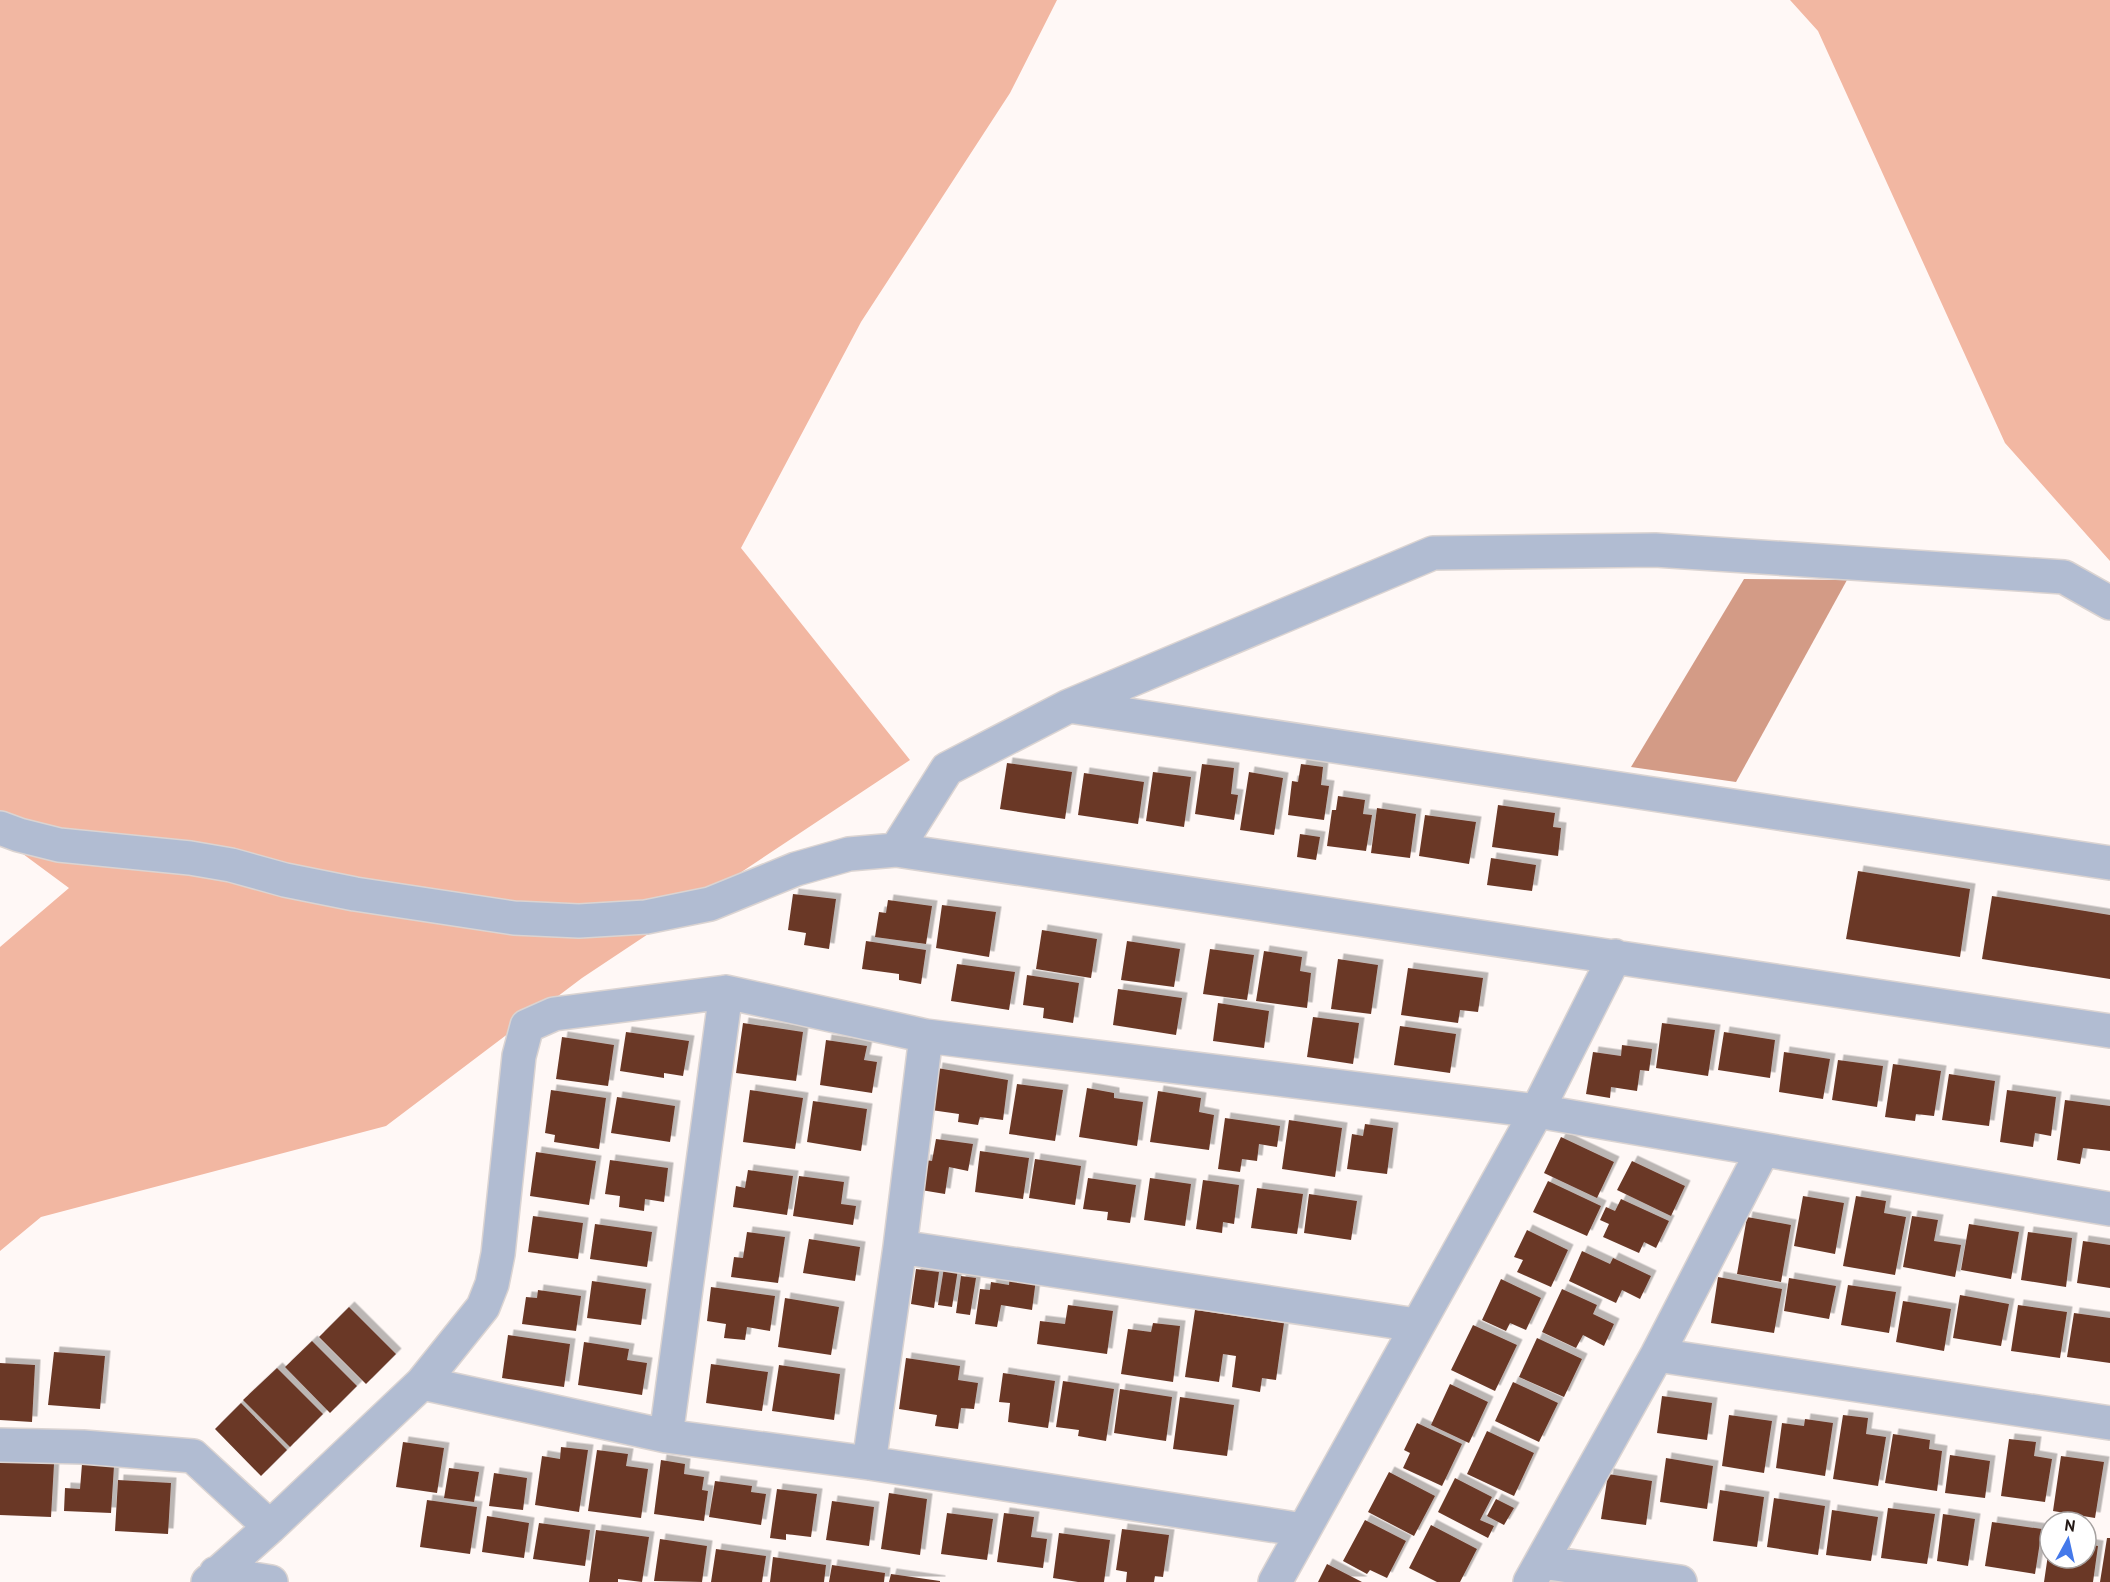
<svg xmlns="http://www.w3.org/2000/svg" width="2110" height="1582" font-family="'PT Sans',sans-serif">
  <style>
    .forest { fill: #f2b7a2 }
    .water { fill: #d39b86 }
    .building { fill: #6a3928; filter: url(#shadow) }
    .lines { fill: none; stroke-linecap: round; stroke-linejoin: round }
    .minor-casing { stroke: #dbd4d2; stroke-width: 36 }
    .minor { stroke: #b1bcd2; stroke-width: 33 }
  </style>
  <defs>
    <filter id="shadow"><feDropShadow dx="5.5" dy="-5.5" stdDeviation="0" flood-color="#0004"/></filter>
  </defs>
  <rect width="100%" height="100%" fill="#fff8f6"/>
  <path class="forest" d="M0,0H1057L1010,93L861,322L741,548L910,760L582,978L386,1126L41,1217L0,1251V947L69,888L0,837Z
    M1790,0H2110V561L2005,443L1818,31Z"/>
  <path class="water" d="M1744,579L1847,580L1736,782L1631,767Z"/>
  <path class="building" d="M1007,763L1072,772L1065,819L1000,809Z
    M1202,764L1234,768L1231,794L1238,795L1234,820L1195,814Z
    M1301,764L1323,767L1321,785L1329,786L1324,820L1288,815L1292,781L1298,782Z
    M1153,772L1191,777L1184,827L1146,821Z
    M1249,772L1283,778L1274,835L1240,830Z
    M1084,773L1144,782L1138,824L1078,815Z
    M1338,796L1365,800L1363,814L1372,815L1366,851L1327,846L1332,810H1336Z
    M1498,805L1555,813L1553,827L1561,828L1558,856L1492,847Z
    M1377,808L1416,814L1410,858L1371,853Z
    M1425,815L1476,822L1469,864L1419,856Z
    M1300,834L1320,837L1316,860L1297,857Z
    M1491,858L1536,865L1532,891L1487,885Z
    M1858,871L1970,889L1960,957L1846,939Z
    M793,894L836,899L829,949L804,945L806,933L788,930Z
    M1992,896L2110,915V979L1982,959Z
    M888,900L932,906L926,944L875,937L879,912L886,913Z
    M942,905L996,912L989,957L936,948Z
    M1042,930L1097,939L1091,978L1036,969Z
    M866,941L926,950L921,984L899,980V974L862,969Z
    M1127,941L1180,949L1174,987L1121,980Z
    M1210,949L1254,955L1247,1000L1203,994Z
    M1264,951L1302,957L1300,971L1311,973L1307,1008L1256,1001Z
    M1338,959L1378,965L1371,1014L1331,1009Z
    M957,964L1015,972L1009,1010L951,1001Z
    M1408,968L1483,978L1478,1012L1460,1010L1458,1023L1401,1015Z
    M1027,975L1079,983L1073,1023L1043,1018L1044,1008L1023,1005Z
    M1118,989L1182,998L1176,1035L1113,1025Z
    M1218,1003L1269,1011L1264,1048L1213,1041Z
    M1313,1017L1359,1023L1353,1064L1307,1057Z
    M743,1023L803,1032L796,1081L736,1073Z
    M1662,1023L1715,1030L1708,1076L1656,1068Z
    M1400,1026L1456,1034L1450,1073L1394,1065Z
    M626,1032L689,1041L683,1076L664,1073V1078L620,1071Z
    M1724,1032L1775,1040L1770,1078L1718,1070Z
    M562,1037L614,1045L608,1086L556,1079Z
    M826,1040L867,1046L864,1060L877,1062L872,1093L820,1085Z
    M1622,1045L1652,1049L1649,1071L1640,1070L1637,1091L1611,1087L1610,1098L1586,1094L1593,1052L1621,1056Z
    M1784,1052L1830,1059L1823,1099L1779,1092Z
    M1838,1060L1883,1066L1877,1107L1832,1100Z
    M1893,1064L1941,1071L1934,1116L1916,1114L1915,1121L1885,1117Z
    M937,1068L1008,1080L1003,1120L980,1117L978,1125L958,1122L959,1114L931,1110Z
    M1949,1074L1995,1081L1989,1126L1942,1120Z
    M1017,1084L1063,1090L1055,1141L1009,1134Z
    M1087,1088L1114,1093V1098L1143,1102L1137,1146L1079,1137Z
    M551,1090L606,1098L599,1149L554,1142L555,1135L545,1133Z
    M750,1090L803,1098L795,1149L743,1142Z
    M2007,1090L2056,1097L2051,1136L2035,1133L2033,1147L2000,1142Z
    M1158,1091L1201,1098L1199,1112L1214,1115L1209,1150L1150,1142Z
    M617,1097L675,1106L670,1142L611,1133Z
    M2065,1100L2110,1106V1151L2083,1148L2080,1164L2057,1160Z
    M813,1101L867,1109L861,1151L807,1142Z
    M1225,1118L1280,1126L1277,1147L1259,1144L1257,1161L1242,1159L1240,1172L1218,1169Z
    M1289,1120L1342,1128L1335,1177L1282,1169Z
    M1365,1124L1393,1128L1387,1174L1347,1169L1352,1134L1363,1136Z
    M1561,1137L1614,1162L1597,1198L1544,1173Z
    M936,1139L973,1144L968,1171L949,1167L945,1194L921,1190L925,1160L932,1161Z
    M980,1151L1029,1158L1023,1199L975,1192Z
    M536,1152L596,1161L589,1205L530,1196Z
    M1035,1159L1081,1166L1075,1205L1029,1198Z
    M610,1160L668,1168L664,1202L645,1199L644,1211L619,1207L620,1196L605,1194Z
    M1632,1161L1685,1186L1671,1216L1617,1190Z
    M748,1170L793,1176L787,1215L733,1207L736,1186L745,1188Z
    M799,1176L844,1182L841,1204L856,1206L853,1225L793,1216Z
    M1088,1178L1136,1185L1130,1223L1107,1220L1108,1212L1083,1209Z
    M1150,1178L1191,1184L1185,1226L1144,1220Z
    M1203,1180L1239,1185L1234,1224L1223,1222L1222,1233L1196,1229Z
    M1548,1181L1601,1206L1587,1236L1533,1212Z
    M1257,1188L1303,1194L1297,1234L1251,1228Z
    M1309,1194L1357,1201L1351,1240L1304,1233Z
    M1803,1196L1844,1203L1835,1254L1794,1246Z
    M1856,1196L1886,1201L1884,1213L1906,1217L1895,1275L1843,1266Z
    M1621,1199L1669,1221L1656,1248L1644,1242L1639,1253L1603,1237L1609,1224L1600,1220L1606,1207L1615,1211Z
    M533,1216L583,1223L578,1259L528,1252Z
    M1912,1216L1938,1220L1934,1241L1961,1245L1955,1277L1903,1267Z
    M1747,1217L1791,1225L1781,1282L1737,1274Z
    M595,1224L652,1232L647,1267L590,1259Z
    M1969,1224L2019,1232L2011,1279L1961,1270Z
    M1527,1230L1568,1250L1551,1287L1517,1272L1523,1260L1514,1257Z
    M747,1232L785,1237L778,1283L731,1277L734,1257L743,1258Z
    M2028,1232L2072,1238L2066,1287L2021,1280Z
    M809,1239L860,1247L855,1281L803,1273Z
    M2083,1241L2110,1245V1288L2077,1283Z
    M1582,1251L1610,1264L1613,1258L1651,1276L1640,1299L1622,1290L1616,1303L1569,1281Z
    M945,1261L959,1263L952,1307L938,1305Z
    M916,1269L939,1272L934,1308L911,1304Z
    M1010,1274L1036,1279L1032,1310L1001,1305L997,1327L975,1324L980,1289L990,1290L991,1282L1009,1285Z
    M961,1276L976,1278L970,1315L956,1313Z
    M1718,1277L1782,1289L1774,1333L1711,1323Z
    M1789,1278L1836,1286L1829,1319L1784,1311Z
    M1501,1279L1541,1298L1526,1330L1510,1323L1506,1331L1482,1320Z
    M592,1281L646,1289L641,1325L587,1318Z
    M1848,1285L1896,1292L1889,1333L1841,1325Z
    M711,1287L775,1296L770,1331L747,1327L745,1340L724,1338L726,1324L707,1321Z
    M1562,1289L1597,1305L1593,1314L1614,1324L1604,1346L1583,1335L1576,1348L1542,1332Z
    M538,1290L581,1296L576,1331L522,1324L526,1297L537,1298Z
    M1960,1295L2009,1304L2001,1346L1953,1338Z
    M785,1298L839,1307L831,1355L778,1347Z
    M1903,1301L1951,1309L1944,1351L1896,1342Z
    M1068,1305L1113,1311L1107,1354L1037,1344L1040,1321L1065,1324Z
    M2018,1305L2067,1312L2060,1358L2011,1351Z
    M349,1307L396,1354L366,1384L319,1337Z
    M1195,1310L1284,1323L1276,1380L1262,1378L1260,1392L1232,1387L1236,1356L1223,1354L1219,1382L1185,1377Z
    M2074,1313L2110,1318V1363L2067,1357Z
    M1153,1323L1180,1326L1173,1382L1121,1374L1128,1329L1151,1332Z
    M1473,1325L1517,1345L1495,1391L1451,1370Z
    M508,1335L570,1344L564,1387L502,1378Z
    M1537,1338L1582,1359L1564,1397L1519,1377Z
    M312,1341L357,1386L330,1413L285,1367Z
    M584,1342L629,1349L627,1360L647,1363L642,1395L578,1385Z
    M54,1352L105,1356L100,1409L48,1405Z
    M906,1358L960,1366L958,1380L978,1383L974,1409L961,1408L958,1429L935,1426L937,1415L899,1409Z
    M0,1363L35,1365L32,1422L0,1420Z
    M711,1364L768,1372L762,1411L706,1403Z
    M779,1365L840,1374L834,1420L772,1411Z
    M277,1368L323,1414L290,1447L243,1400Z
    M1003,1373L1055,1381L1048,1428L1008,1422L1010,1403L999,1402Z
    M1063,1381L1114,1389L1106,1441L1078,1436L1079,1430L1056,1427Z
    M1513,1382L1558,1403L1539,1442L1495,1421Z
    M1450,1384L1488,1402L1469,1443L1431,1425Z
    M1120,1389L1172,1397L1166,1441L1114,1433Z
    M1662,1396L1712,1403L1707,1440L1657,1433Z
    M1180,1397L1234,1405L1227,1456L1173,1449Z
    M241,1403L287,1450L261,1476L215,1429Z
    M1729,1415L1772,1421L1764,1473L1722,1466Z
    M1843,1415L1868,1418L1866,1434L1886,1437L1878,1486L1833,1479Z
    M1805,1419L1833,1423L1825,1476L1776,1468L1782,1423L1804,1426Z
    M1417,1423L1462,1444L1442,1486L1403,1468L1410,1453L1404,1450Z
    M1487,1431L1534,1453L1514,1496L1467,1474Z
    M1893,1434L1930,1440L1929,1449L1942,1451L1937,1491L1885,1483Z
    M2009,1439L2036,1442L2034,1456L2052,1459L2045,1502L2001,1496Z
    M403,1442L444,1448L437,1493L396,1487Z
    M561,1447L588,1450L579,1512L535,1505L542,1456L560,1459Z
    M597,1450L628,1454L626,1466L648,1469L641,1518L588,1511Z
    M1950,1455L1990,1461L1985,1498L1945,1493Z
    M2061,1456L2104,1462L2095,1518L2053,1511Z
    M1666,1458L1713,1466L1707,1509L1660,1502Z
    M661,1460L685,1464L684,1474L704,1477L702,1490L708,1491L704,1521L654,1514Z
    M0,1461L54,1464L51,1517L0,1515Z
    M82,1464L114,1466L111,1513L64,1511L65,1488L80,1489Z
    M449,1468L479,1472L474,1502L444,1498Z
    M1389,1472L1435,1496L1414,1536L1368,1512Z
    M494,1473L527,1478L523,1510L489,1506Z
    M1608,1474L1652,1481L1646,1525L1601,1519Z
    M1455,1478L1492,1497L1480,1520L1494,1526L1488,1538L1438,1512Z
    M118,1480L171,1483L168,1534L115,1531Z
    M715,1481L752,1486L751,1492L766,1494L761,1525L709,1517Z
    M777,1489L817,1494L811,1537L786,1534V1540L770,1538Z
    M1720,1490L1764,1497L1757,1547L1713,1541Z
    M889,1493L927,1499L920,1555L881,1549Z
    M1774,1498L1825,1506L1818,1555L1767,1547Z
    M1496,1499L1514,1508L1504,1525L1487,1516Z
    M427,1500L477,1507L470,1554L420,1547Z
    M832,1501L874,1507L869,1546L826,1540Z
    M1888,1508L1935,1514L1927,1564L1881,1558Z
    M1832,1510L1878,1517L1871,1561L1826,1555Z
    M947,1513L993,1519L987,1560L941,1554Z
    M1004,1513L1034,1517L1031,1537L1047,1539L1043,1568L997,1562Z
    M1943,1514L1975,1519L1968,1566L1937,1561Z
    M487,1516L529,1523L524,1558L482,1552Z
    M1365,1520L1406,1541L1387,1578L1370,1570L1367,1574L1343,1561Z
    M1992,1522L2042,1529L2035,1574L1985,1566Z
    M539,1523L590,1530L585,1566L533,1559Z
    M1431,1525L1477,1549L1460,1582H1437L1409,1568Z
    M1122,1529L1169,1535L1163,1577L1155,1576L1154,1582H1126L1127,1572L1116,1570Z
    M596,1530L649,1537L642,1582L618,1579V1582H589Z
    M1059,1533L1110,1540L1104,1582H1078L1053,1578Z
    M2107,1538H2110V1582H2100Z
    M660,1539L707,1546L702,1582L654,1581Z
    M2086,1544L2098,1546L2093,1582H2044L2049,1548L2050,1558H2086Z
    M716,1549L766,1556L762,1582H711Z
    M773,1557L826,1565L824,1582H770Z
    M1327,1564L1362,1582H1318Z
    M832,1565L885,1573L884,1582H829Z
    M891,1574L940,1581V1582H889Z"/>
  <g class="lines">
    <g class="minor-casing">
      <path id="minor" d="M1069,706L2110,863
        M0,828L19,835L59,845L190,858L231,865L285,880L355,894L514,918L579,921L646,917L710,904L796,869L849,854L896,850L2110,1031
        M896,850L947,769L1069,706L1433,553L1655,550L2064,577L2110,603
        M900,1247L1416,1325
        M1657,1355L2110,1423
        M422,1383L666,1436L869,1463L1303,1530
        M666,1436L726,992
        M0,1445L83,1447L193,1456L270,1527
        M869,1463L900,1247L926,1036
        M1542,1562L1680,1582
        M216,1573L271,1582
        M208,1582L270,1527L422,1383L483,1307L492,1284L498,1254L519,1056L527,1026L554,1014L726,992L926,1036L1537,1111L2110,1209
        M1275,1582L1537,1111L1615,956
        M1530,1582L1657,1355L1763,1150"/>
    </g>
    <use href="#minor" class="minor"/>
  </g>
  <g transform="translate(2068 1540) rotate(8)"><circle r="28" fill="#ffffff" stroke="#a6a2a1" stroke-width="1.5"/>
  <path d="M0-4.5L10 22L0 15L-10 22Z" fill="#4479ea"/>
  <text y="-9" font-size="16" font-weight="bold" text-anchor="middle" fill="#211613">N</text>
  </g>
</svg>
